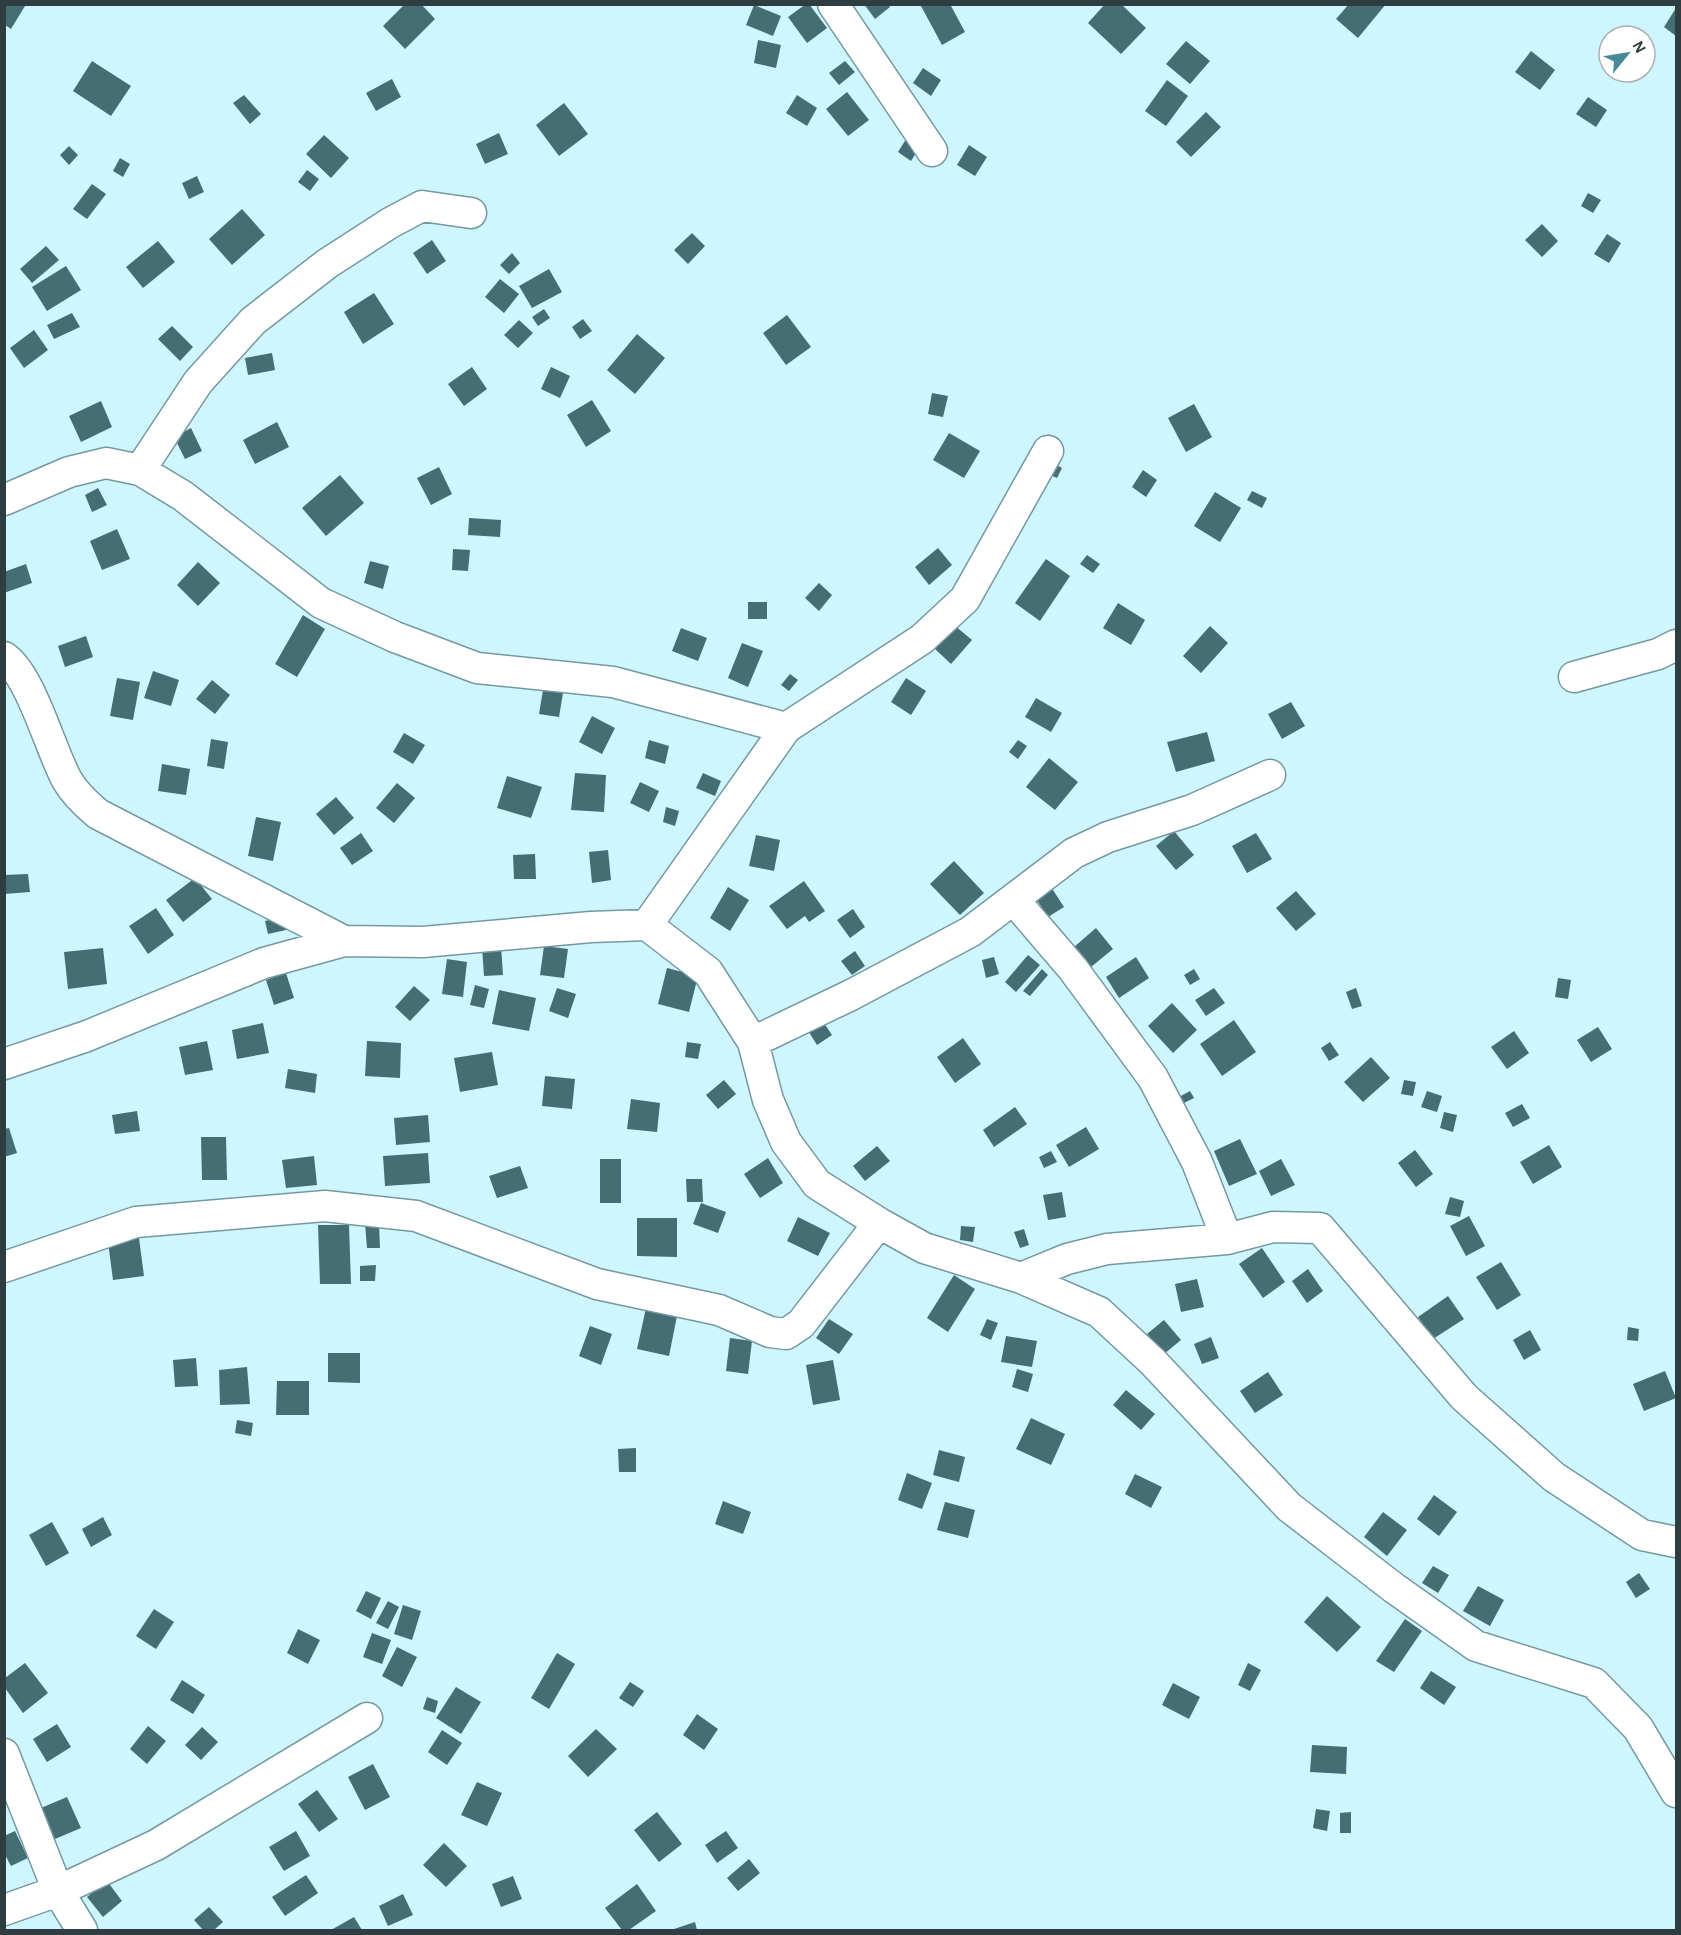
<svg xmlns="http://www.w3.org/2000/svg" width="1681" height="1935" font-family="'Alegreya Sans',sans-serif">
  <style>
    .building { fill: #466c74 }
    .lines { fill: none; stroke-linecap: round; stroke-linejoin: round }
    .minor-casing { stroke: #7499a1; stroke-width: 33 }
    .minor { stroke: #fff; stroke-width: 30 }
  </style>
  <rect width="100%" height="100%" fill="#cff6fe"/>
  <path class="building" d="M5,4H22L25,6L11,29L5,25Z
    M405,4H421L435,19L405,49L383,26Z
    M806,4H809L827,28L807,43L788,17Z
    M864,4H888L890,7L875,19Z
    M924,4H950L965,32L942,45L921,6Z
    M1105,4H1121L1146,28L1121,54L1088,23Z
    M1349,4H1386L1358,38L1336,19Z
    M754,5L781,16L773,36L746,25Z
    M1676,8V36L1664,27Z
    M758,40L781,45L776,68L754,63Z
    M1186,41L1210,61L1190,84L1166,64Z
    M1531,51L1555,70L1540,90L1515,72Z
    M92,61L131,86L111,116L73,91Z
    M845,61L855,72L839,85L829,73Z
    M923,68L941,80L931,96L913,83Z
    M392,79L401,97L376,111L366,93Z
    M1167,80L1188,96L1166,126L1145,111Z
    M847,92L869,120L848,136L826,109Z
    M244,95L261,114L250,124L233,103Z
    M797,95L817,108L807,126L786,113Z
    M1588,97L1607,110L1596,127L1576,114Z
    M564,103L588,134L559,156L536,125Z
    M1206,112L1221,127L1191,157L1176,142Z
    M499,133L508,154L485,164L476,144Z
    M324,135L349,158L331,178L306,154Z
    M908,136L921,145L911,161L898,152Z
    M969,145L987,157L975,176L957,165Z
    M69,146L78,155L69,165L60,155Z
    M120,158L130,164L123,177L113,171Z
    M307,170L319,179L310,191L298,182Z
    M197,176L204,192L189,199L182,183Z
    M92,184L106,194L87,219L73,209Z
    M1588,193L1601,200L1593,213L1581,206Z
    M242,209L265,235L232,265L209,239Z
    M1542,224L1558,241L1542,257L1525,240Z
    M692,233L705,246L688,264L674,250Z
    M1607,234L1621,243L1609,263L1594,254Z
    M432,240L446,261L427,274L413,253Z
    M158,241L175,262L143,288L126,267Z
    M46,246L59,260L32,283L20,269Z
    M512,253L520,263L509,274L500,265Z
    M66,266L81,290L47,311L32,287Z
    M549,269L562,292L532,308L519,286Z
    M500,279L519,294L504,313L485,297Z
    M374,293L394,324L363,344L344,312Z
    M544,309L550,318L538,326L532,317Z
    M72,313L80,327L54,339L47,325Z
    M787,315L811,347L786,365L763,333Z
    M583,319L592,331L580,339L572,327Z
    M519,320L533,333L518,348L504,335Z
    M172,326L193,347L180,361L158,339Z
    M34,330L48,350L24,368L10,348Z
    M637,334L665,358L635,394L607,370Z
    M272,353L275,370L248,375L245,358Z
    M472,367L487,389L464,406L448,384Z
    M551,367L570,376L560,398L541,389Z
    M932,393L948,396L943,417L928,414Z
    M592,400L611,431L586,447L567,415Z
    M101,401L112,427L81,442L69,416Z
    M1194,404L1212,437L1186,452L1168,418Z
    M277,422L289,447L255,464L243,440Z
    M191,428L202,451L185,459L174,437Z
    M949,433L980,451L964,478L933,460Z
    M1051,462L1062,468L1057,478L1046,473Z
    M439,467L452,494L431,505L417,478Z
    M1143,470L1157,480L1146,497L1132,487Z
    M340,475L364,503L326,536L302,508Z
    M98,488L107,505L92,512L85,495Z
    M1252,491L1267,498L1262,508L1247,500Z
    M1215,492L1241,508L1220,542L1194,526Z
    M469,518L501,520L500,537L468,535Z
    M117,529L130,559L102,570L90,541Z
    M938,548L952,565L929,585L915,567Z
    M453,549L470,550L468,571L452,570Z
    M1087,555L1100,564L1093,573L1080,564Z
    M1046,559L1070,576L1040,621L1015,603Z
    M370,561L389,566L383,589L364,583Z
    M198,562L220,583L198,606L177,585Z
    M26,564L32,583L4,593V572Z
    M819,583L832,595L819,611L805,598Z
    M748,602H767V619H748Z
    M1118,603L1145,620L1131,645L1103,628Z
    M303,615L325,629L297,677L275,664Z
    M954,625L972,640L951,664L934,648Z
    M1210,626L1228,643L1201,673L1183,656Z
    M681,628L707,638L698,661L672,651Z
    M86,636L93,657L65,667L58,646Z
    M742,643L763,651L748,687L728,678Z
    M153,671L179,680L171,706L144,698Z
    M790,674L798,680L789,691L781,685Z
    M117,678L140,682L133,720L110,716Z
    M906,678L926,691L911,715L891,702Z
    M212,680L230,695L215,714L196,699Z
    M543,690L563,693L559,717L539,714Z
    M1036,698L1062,713L1051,732L1025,717Z
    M1291,702L1305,726L1282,739L1268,714Z
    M592,716L615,728L602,754L579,742Z
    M1207,732L1215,761L1176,772L1167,742Z
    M404,733L425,745L413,764L393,752Z
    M211,739L228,742L224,769L207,766Z
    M649,740L669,746L665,764L645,758Z
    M1018,740L1027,746L1018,759L1009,752Z
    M1049,758L1078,782L1055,810L1026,787Z
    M162,764L190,769L186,795L158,791Z
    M575,773L606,775L604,812L571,810Z
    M703,773L721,781L715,796L696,788Z
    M507,776L542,787L531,818L497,808Z
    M640,782L659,791L649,812L630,803Z
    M397,783L415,798L394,823L376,808Z
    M336,797L354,818L334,835L316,814Z
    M666,807L679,811L675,826L663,822Z
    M256,817L281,822L273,861L248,856Z
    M1174,831L1194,855L1176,870L1156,846Z
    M361,833L373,851L352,865L340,848Z
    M1256,833L1272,859L1247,873L1232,846Z
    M756,835L780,840L774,871L749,866Z
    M608,850L611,880L592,883L589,852Z
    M535,854L536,879H514L513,855Z
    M954,861L984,893L960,915L930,884Z
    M28,874L30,892L4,894V875Z
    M195,878L212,899L183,922L166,900Z
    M804,881L825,911L809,922L805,916L787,929L769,906Z
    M728,887L749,900L730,931L710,918Z
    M1051,887L1064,907L1048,917L1035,897Z
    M1296,891L1316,914L1296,931L1276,908Z
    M156,908L174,935L148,954L129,926Z
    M853,909L865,927L850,938L837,920Z
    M282,917L286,930L268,934L265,921Z
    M1096,928L1113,949L1091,967L1074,947Z
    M501,946L503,975L484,976L482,947Z
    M544,946L568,949L564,978L540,975Z
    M103,948L107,984L68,989L64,952Z
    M855,951L865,966L852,975L841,961Z
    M1028,955L1040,965L1016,992L1005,982Z
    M994,957L999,974L986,978L982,960Z
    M1136,957L1149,978L1119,998L1106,977Z
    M447,959L467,962L463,997L442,994Z
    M667,968L698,976L689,1012L658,1004Z
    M1042,969L1048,975L1030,996L1023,991Z
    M1194,969L1200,979L1190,985L1184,975Z
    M286,973L294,998L274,1005L266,980Z
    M1558,978L1571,980L1568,999L1555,997Z
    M475,985L489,989L484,1008L470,1005Z
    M414,986L430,1000L410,1021L395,1007Z
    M557,988L576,994L568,1018L549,1011Z
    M1214,988L1225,1003L1206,1016L1195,1000Z
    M1356,988L1362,1006L1352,1009L1346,992Z
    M499,990L536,998L529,1031L492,1024Z
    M1172,1003L1197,1030L1173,1053L1148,1026Z
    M822,1020L832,1035L817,1045L807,1029Z
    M1234,1020L1256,1052L1222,1076L1200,1044Z
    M263,1023L269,1053L237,1059L232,1030Z
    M1598,1027L1612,1049L1591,1062L1577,1040Z
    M1514,1031L1529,1053L1507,1069L1491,1047Z
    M963,1038L981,1064L955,1083L937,1057Z
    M207,1041L213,1070L185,1075L179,1047Z
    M367,1041L401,1043L400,1078L365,1076Z
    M687,1042L701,1044L698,1059L685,1057Z
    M1330,1042L1339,1055L1329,1061L1321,1048Z
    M492,1052L498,1085L460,1092L454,1058Z
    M1371,1057L1390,1078L1363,1102L1344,1082Z
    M288,1069L317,1074L315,1093L285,1088Z
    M545,1076L575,1079L572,1109L542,1106Z
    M724,1080L736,1094L718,1109L706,1095Z
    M1404,1080L1416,1082L1413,1096L1401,1094Z
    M1190,1091L1194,1098L1182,1104L1179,1097Z
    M1427,1091L1442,1096L1437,1112L1421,1107Z
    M631,1099L660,1103L657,1132L627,1129Z
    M1522,1104L1530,1118L1513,1127L1505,1113Z
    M1015,1107L1027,1124L994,1147L983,1130Z
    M137,1111L140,1131L115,1134L112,1115Z
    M1444,1112L1457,1115L1453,1132L1440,1128Z
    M428,1115L430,1142L396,1145L394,1118Z
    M1086,1127L1099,1149L1069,1167L1056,1145Z
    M9,1128L17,1153L4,1157V1129Z
    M201,1137H226L227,1180H202Z
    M1240,1139L1257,1174L1229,1186L1214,1151Z
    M1549,1145L1562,1167L1533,1184L1520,1162Z
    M877,1146L890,1161L865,1181L853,1166Z
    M1415,1150L1433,1174L1416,1187L1398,1163Z
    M1051,1151L1057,1162L1044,1168L1039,1157Z
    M428,1153L430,1183L385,1186L383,1156Z
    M314,1156L317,1185L286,1188L282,1160Z
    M768,1158L783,1183L760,1198L744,1174Z
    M600,1159H621V1203H600Z
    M1281,1159L1295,1185L1271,1196L1259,1171Z
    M520,1166L528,1188L497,1198L489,1176Z
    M686,1179H702L703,1202H687Z
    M1062,1192L1066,1217L1048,1220L1043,1195Z
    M1450,1197L1464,1201L1460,1217L1445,1214Z
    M701,1203L726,1212L718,1233L693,1224Z
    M1469,1216L1485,1246L1466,1256L1450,1226Z
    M798,1217L830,1233L818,1256L787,1241Z
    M637,1218H677V1257L637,1256Z
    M379,1223L380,1248H367L365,1224Z
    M318,1225H349L351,1284H320Z
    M961,1226L975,1227L973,1242L960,1240Z
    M1024,1229L1029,1245L1020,1248L1014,1232Z
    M139,1238L144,1276L113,1280L108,1242Z
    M1262,1248L1285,1282L1263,1298L1239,1264Z
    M1501,1262L1521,1295L1497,1310L1476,1277Z
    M376,1265L375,1281H360V1266Z
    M1308,1269L1323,1291L1307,1303L1292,1281Z
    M954,1275L975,1289L948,1332L927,1318Z
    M1197,1279L1204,1307L1181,1312L1175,1284Z
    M1448,1296L1464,1319L1433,1339L1418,1317Z
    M646,1308L677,1316L669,1356L637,1349Z
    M829,1319L853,1334L839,1354L816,1338Z
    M987,1319L998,1323L991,1340L980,1335Z
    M1164,1320L1181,1340L1164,1354L1147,1334Z
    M590,1326L612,1334L601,1365L579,1356Z
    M1628,1327L1639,1329L1638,1341L1627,1340Z
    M1530,1330L1541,1350L1524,1360L1513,1340Z
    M1006,1336L1037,1341L1032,1367L1001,1362Z
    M1211,1337L1219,1358L1202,1364L1194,1344Z
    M730,1338L752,1341L748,1374L726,1371Z
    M328,1353H360V1383L328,1382Z
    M196,1358L198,1386L175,1387L173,1360Z
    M833,1360L840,1400L813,1405L806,1365Z
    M247,1367L250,1404L220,1405L219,1370Z
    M1017,1369L1033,1374L1028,1392L1012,1387Z
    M1665,1371L1676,1398L1644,1411L1633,1384Z
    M1268,1372L1283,1395L1255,1413L1240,1391Z
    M277,1381H309V1415H276Z
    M1126,1390L1155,1414L1141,1430L1113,1405Z
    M1031,1418L1065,1434L1051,1465L1016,1449Z
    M237,1420L253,1423L251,1436L235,1433Z
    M636,1448V1472H619L618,1449Z
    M939,1450L965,1457L959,1482L933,1475Z
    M907,1473L932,1483L922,1509L898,1500Z
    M1135,1474L1162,1487L1151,1508L1125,1494Z
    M1434,1495L1457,1512L1439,1536L1417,1519Z
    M723,1501L751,1512L743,1534L715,1524Z
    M945,1502L975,1510L968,1538L937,1530Z
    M1383,1512L1407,1530L1387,1556L1364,1537Z
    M103,1517L112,1535L91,1547L82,1529Z
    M52,1522L69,1553L46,1566L29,1535Z
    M1433,1566L1449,1575L1438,1593L1422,1583Z
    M1639,1573L1650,1589L1636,1598L1626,1582Z
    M1478,1586L1504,1600L1490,1626L1463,1611Z
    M366,1591L381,1598L371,1619L356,1611Z
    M1327,1596L1361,1627L1337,1652L1304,1622Z
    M388,1601L399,1607L388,1629L376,1623Z
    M403,1605L421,1611L412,1640L394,1634Z
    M154,1609L174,1622L156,1649L136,1636Z
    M1405,1619L1422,1631L1394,1672L1376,1661Z
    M298,1629L320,1640L308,1664L287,1653Z
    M372,1633L391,1640L382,1664L363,1657Z
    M397,1647L417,1657L402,1687L382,1676Z
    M557,1653L575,1664L549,1709L531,1698Z
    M25,1663L48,1693L23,1713L5,1688V1678Z
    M1248,1663L1261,1670L1250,1691L1238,1685Z
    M1431,1671L1456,1687L1444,1705L1420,1688Z
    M182,1680L205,1695L193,1714L170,1700Z
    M630,1682L644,1691L633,1707L619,1698Z
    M1173,1683L1200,1697L1189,1719L1162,1705Z
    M456,1687L481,1702L461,1734L436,1718Z
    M427,1697L438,1701L435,1713L423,1709Z
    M697,1714L718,1729L704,1750L683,1735Z
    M57,1724L71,1747L47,1762L33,1739Z
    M148,1726L166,1741L147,1764L130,1749Z
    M202,1727L218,1742L201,1760L185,1745Z
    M596,1729L617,1749L588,1777L568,1756Z
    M442,1730L462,1743L447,1765L428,1752Z
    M1312,1745L1347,1747L1346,1774L1310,1772Z
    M373,1764L390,1797L365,1810L348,1777Z
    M477,1782L502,1793L487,1826L461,1815Z
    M317,1790L338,1819L319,1832L298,1804Z
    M67,1797L81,1828L55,1839L41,1808Z
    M1316,1809L1330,1811L1327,1831L1313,1828Z
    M657,1812L682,1844L659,1862L634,1830Z
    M1351,1812V1833H1340V1813Z
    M15,1831L28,1858L11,1866L4,1853V1836Z
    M296,1831L310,1856L284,1871L269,1847Z
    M726,1831L738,1848L717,1863L705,1845Z
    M444,1843L467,1866L446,1887L423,1865Z
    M749,1859L760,1873L738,1891L727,1878Z
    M306,1875L318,1893L285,1916L272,1897Z
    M513,1876L522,1899L501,1907L492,1884Z
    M107,1881L122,1901L103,1917L87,1897Z
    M637,1884L656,1911L629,1930H622L605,1908Z
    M403,1894L413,1915L388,1926L379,1906Z
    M209,1907L223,1922L214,1930H203L194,1920Z
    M354,1917L362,1930H331Z
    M695,1922L697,1930H674V1929Z"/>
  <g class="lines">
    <g class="minor-casing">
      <path id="minor" d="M833,4L932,151
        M140,470L198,382L253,321L328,263L390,223L422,206L471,213
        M4,500L69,472L106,463L140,470L183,496L321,603L395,637L477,668L613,682L786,728
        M4,657C31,675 50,749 67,780C75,794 86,804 98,814L344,941
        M1574,677L1658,654L1676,645
        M1014,900L1073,969L1153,1078L1197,1162L1227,1239
        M647,925L786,728L922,639L965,599L1048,451
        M753,1042L851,995L970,932L1074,853L1108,837L1192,810L1270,775
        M4,1064L87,1036L264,963L344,941L423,942L591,927L647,925L708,972L753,1042L768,1100L786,1142L817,1184L879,1223L924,1248L1021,1278L1099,1312L1153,1362L1289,1507L1394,1588L1476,1646L1594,1683L1638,1728L1676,1792
        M4,1267L136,1222L325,1206L416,1216L597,1284L719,1310L770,1332L786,1334L801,1324L879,1223
        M1021,1278L1067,1259L1107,1249L1227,1239L1273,1227L1320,1228L1464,1397L1554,1477L1642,1535L1676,1542
        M4,1754L58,1891L82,1930
        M4,1910L58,1891L156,1845L367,1718"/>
    </g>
    <use href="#minor" class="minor"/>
  </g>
  <rect width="1681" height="1935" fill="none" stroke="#2d3d40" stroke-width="12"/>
  <g transform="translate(1627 54) rotate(60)"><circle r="28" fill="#ffffff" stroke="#abb1b3" stroke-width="1.5"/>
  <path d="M0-4.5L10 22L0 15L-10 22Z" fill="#458a97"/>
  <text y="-9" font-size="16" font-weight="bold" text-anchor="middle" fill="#2d3d40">N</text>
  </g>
</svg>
